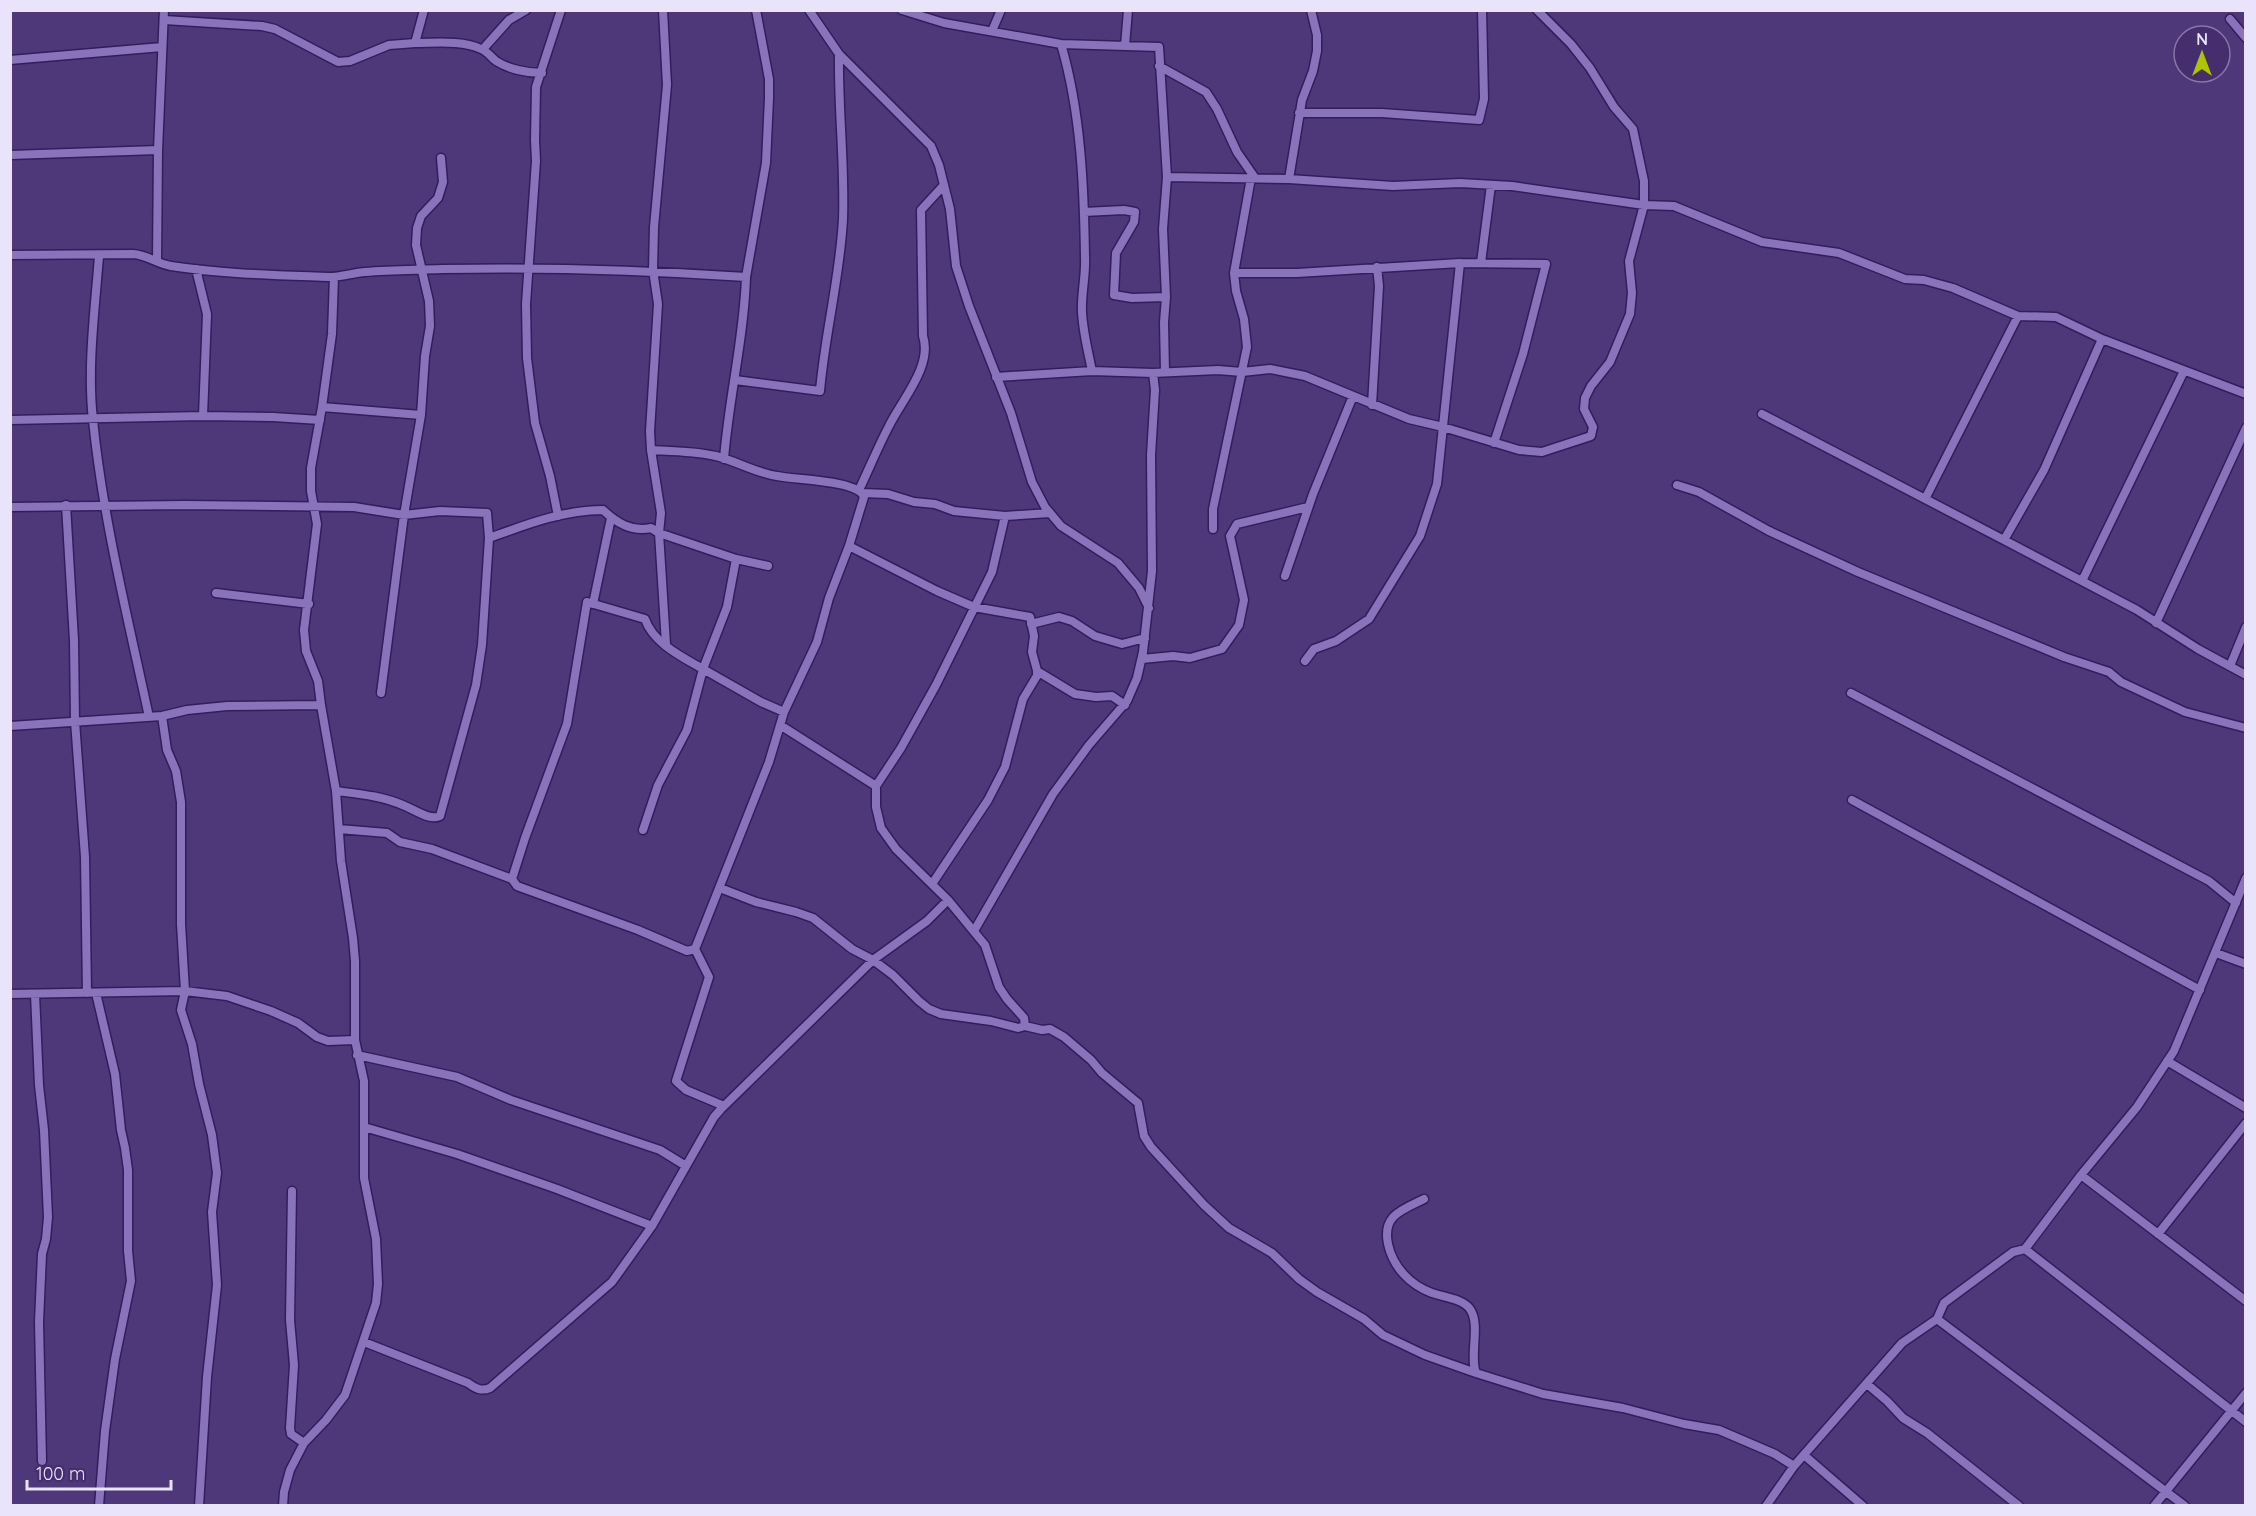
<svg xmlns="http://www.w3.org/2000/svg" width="2256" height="1516" font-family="Quicksand,sans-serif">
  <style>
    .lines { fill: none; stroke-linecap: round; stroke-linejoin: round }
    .street-casing { stroke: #351c5c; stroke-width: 11 }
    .street { stroke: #8973bb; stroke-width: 8 }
  </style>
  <rect width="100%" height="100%" fill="#4f387a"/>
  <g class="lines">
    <g class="street-casing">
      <path id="street" d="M663,10L667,85L654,227L653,270L658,304L650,431L651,450L661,513L659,533L666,644
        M809,10L839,54L931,146L939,165L950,209L956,266L969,306L1011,413L1032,482L1045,507L1061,526L1118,563L1139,588L1149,608
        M902,10L944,23L1061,44L1159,47L1167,177L1163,229L1166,297L1164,322L1165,372
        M2230,19L2246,38
        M164,20L262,26L275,29L338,62L350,61L389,45L415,43L424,10
        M992,31L1001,10
        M415,43C436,43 462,40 481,49C487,51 491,57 496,61C508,69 527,73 542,73
        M1061,44C1081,112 1084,187 1085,257C1086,276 1081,294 1082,312C1083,332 1088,351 1092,371
        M1125,46L1128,10
        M483,49L509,20L526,10
        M10,60L162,47
        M1159,66L1206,92L1217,109L1237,152L1255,178
        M1299,113H1382L1479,120L1484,99L1482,10
        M10,155L158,150
        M1167,177L1289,179L1393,186L1460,183L1512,186L1644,205L1674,206L1762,242L1839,253L1905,279L1924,280L1953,288L2018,316L2056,317L2102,339L2246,394
        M1289,179L1302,100L1313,71L1317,51V35L1311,10
        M1084,212L1124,210L1135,212L1134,222L1116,253L1114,295L1132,298L1166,297
        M10,255L133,254C148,255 157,264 171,266C223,274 276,275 329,277C341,277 353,273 365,272C391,270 417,270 442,269C544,267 645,270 746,277L766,163L769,98V79L756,10
        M99,256C95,309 87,367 93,420C103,520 128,618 149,717
        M157,261L158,150L164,10
        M1481,263L1491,185
        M196,269L207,314L203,416
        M1234,273H1297L1460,263
        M2102,339L2044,470L2004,540L2137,610L2198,649L2246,675
        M996,377L1092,371L1153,373L1218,370L1242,372L1270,369L1305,376L1409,419L1443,427L1519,450L1542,452L1591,436L1593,427L1584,409L1585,398L1591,386L1610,362L1630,314L1632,293L1629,261L1644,205V181L1633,129L1614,107L1590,68L1571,44L1537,10
        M735,380L820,391C825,333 840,277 843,219C845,164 838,109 839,54
        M1372,405L1379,286L1377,267
        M322,407L421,415
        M1762,414L2004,540
        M10,420L203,416L273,417L320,420
        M724,459C729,397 744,338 746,277
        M1677,485L1699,492L1769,531L1858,572L2064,657L2109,672L2121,682L2185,712L2246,728
        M859,490C869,469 878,447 889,426C901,401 933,366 923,336L921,210L944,185
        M863,493L888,494L914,502L935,504L954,511L1005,516
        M1925,499L2018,316
        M66,505L74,640L75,721L85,857L87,993
        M10,507L185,505L354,507L404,515L440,511L487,513L489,538L482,645L476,685L440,816C430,821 415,810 405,806C383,796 360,794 336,791
        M558,516L550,476L535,423L527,358L526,304L536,161L535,140L536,87L561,10
        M1213,529V509L1247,347L1244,319L1236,291L1234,273L1251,178
        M489,538C525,525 563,510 603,510C617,523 631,532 651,528L659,533L736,559L768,566
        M849,546L937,591L974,607L1030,617L1034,636L1032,652L1038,674L1023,699L1005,767L988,800L932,884
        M736,559L727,607L703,669L761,702L784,712
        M1285,576L1313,494L1353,396
        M2082,581L2184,371
        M216,593L309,604
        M593,604L611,518
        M2156,623L2246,428
        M1031,624L1059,617L1072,621L1095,636L1122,644L1145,638
        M1142,659L1173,656L1190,658L1222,649L1239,625L1244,600L1230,536L1237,524L1308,507
        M1305,661L1314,649L1336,641L1369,619L1420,536L1437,484L1460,263L1546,264L1523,354L1494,443
        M2230,666L2246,627
        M1037,673V671L1075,694L1096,697L1112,696L1125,705
        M381,693L404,515L421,415L425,356L430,326L429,301L416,245L417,228L421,216L438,198L443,182L441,158
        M1851,693L2209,881L2236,903
        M162,716L167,750L176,771L181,802V924L185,991L181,1010L192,1044L199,1084L212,1135L217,1173L212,1212L217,1285L207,1377L199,1506
        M780,725L876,786V807L881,828L896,849L948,900L985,945L999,987L1007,999L1024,1018L1025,1026
        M10,726L162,716L187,710L227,706L321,705L318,681L306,651L304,630L317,524L311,491V468L322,407L332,334L334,277
        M876,786L901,748L936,685L992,572L1005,516L1050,513
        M1852,800L2200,990
        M339,829L387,833L400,842L432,849L512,879L517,886L638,930L687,951L695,949L769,762L784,712L817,642L829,598L849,546L864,497C858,480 795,480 777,476C756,473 736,461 716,456C694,451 673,451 651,450
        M512,879L525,838L567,724L587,602L645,619C653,643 682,657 703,669L687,730L658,785L643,830
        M720,888L756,902L796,912L813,918L852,949L873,960L893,975L919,1001L929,1009L941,1014L991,1021L1018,1028L1025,1026L1042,1030L1050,1029L1064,1037L1091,1060L1102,1073L1138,1103L1144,1136L1151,1147L1204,1205L1229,1228L1272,1253L1299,1279L1317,1292L1364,1319L1383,1335L1425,1355L1476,1373
        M974,931L1053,794L1089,745L1127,701L1137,678L1143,652L1152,571L1151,455L1155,390L1153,373
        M695,949L709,977L676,1081L686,1090L724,1106
        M2216,953L2246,964
        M96,993L115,1074L121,1130L125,1148L128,1170V1251L131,1281L115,1359L105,1431L99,1506
        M10,994L185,991L227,996L271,1011L298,1023L317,1037L328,1041L355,1040
        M35,994L39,1085L44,1130L48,1217L46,1239L42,1254L39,1322L42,1461
        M357,1055L457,1077L511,1100L660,1150L686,1166
        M2167,1061L2246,1108
        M364,1127L457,1154L557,1189L652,1226
        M2081,1175L2246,1301
        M292,1191L290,1320L294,1365L290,1428L291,1434L304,1443
        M1424,1199C1402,1210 1382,1215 1388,1244C1393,1267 1410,1285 1432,1293C1444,1297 1463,1299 1470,1309C1481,1325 1469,1355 1476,1373L1543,1394L1623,1408L1684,1424L1719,1430L1775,1454L1794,1466
        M2158,1234L2246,1123
        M2025,1249L2246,1422
        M1937,1319L2185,1506
        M364,1342L468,1383C475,1388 481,1392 490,1388L612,1282L652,1226L714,1117L721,1109L873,960L927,921L948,900
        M1867,1384L1887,1401L1903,1418L1927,1433L2019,1506
        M1804,1455L1863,1506
        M283,1506L284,1492L290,1470L304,1443L326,1420L345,1395L376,1303L378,1284L376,1239L364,1178V1081L355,1040V961L353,938L341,861L336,791L321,705
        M1766,1506L1794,1466L1902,1343L1937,1319L1944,1303L2013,1252L2025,1249L2081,1175L2137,1107L2174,1051L2246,878
        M2154,1506L2246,1393"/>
    </g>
    <use href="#street" class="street"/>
  </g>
  <rect width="2256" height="1516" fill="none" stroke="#e9e3fb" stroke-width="24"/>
  <g transform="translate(2202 54)"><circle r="28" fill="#452d6e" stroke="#8776a6" stroke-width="1.5"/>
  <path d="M0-4.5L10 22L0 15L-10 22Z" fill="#afc504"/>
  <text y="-9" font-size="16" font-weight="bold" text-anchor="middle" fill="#e9e3fb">N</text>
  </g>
  <path d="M27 1480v9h144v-9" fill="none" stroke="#e9e3fb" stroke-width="3"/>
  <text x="36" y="1480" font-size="18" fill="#e9e3fb" stroke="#452d6e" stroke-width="4.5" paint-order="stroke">100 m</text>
</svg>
